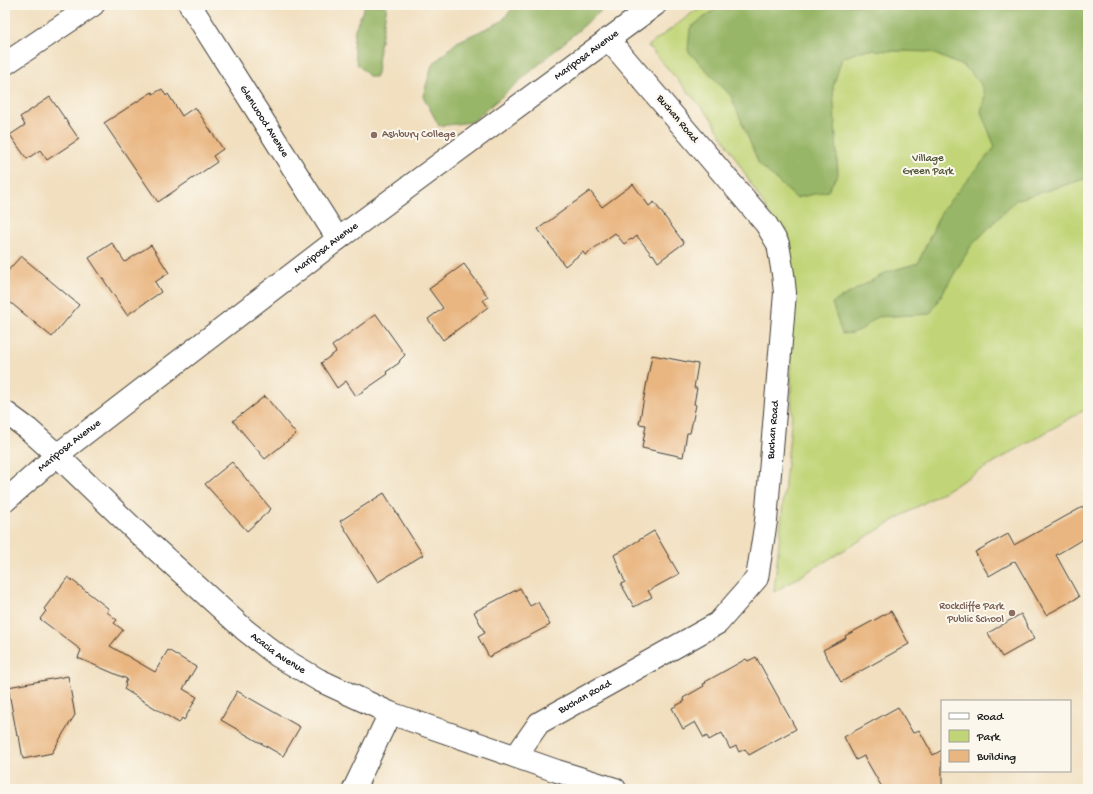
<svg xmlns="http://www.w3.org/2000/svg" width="1093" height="794" font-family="'Gochi Hand',sans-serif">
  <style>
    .green { fill: #c1d578; stroke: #6e784a }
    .forest { fill: #98b668; stroke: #5a6942 }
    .building { fill: #e9b681 }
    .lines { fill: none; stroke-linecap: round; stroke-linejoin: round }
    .minor-casing { stroke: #3c3934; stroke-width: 24 }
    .tertiary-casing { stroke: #3c3934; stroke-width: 24 }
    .minor { stroke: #fff; stroke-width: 22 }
    .tertiary { stroke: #fff; stroke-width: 22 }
    .education-dot { fill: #8d6e63; stroke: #fbf7ec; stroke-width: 1.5 }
    .labels { text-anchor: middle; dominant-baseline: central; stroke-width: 4; stroke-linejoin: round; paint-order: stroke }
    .street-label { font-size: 11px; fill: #1c1c1c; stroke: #fbf7ec }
    .education-label { font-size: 11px; fill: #785e54; stroke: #fbf7ec; text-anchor: start }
    .park-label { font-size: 11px; fill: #4e5438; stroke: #fbf7ec }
  </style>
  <rect width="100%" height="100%" fill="#fbf7ec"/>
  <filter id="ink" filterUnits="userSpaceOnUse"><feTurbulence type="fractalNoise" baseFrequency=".025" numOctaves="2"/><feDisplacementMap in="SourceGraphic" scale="8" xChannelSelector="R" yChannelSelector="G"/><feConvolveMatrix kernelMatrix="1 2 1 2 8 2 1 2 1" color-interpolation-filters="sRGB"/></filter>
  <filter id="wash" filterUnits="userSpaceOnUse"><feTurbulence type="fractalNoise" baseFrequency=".012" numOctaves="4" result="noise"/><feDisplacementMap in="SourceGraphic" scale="16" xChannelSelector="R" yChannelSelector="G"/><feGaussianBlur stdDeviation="0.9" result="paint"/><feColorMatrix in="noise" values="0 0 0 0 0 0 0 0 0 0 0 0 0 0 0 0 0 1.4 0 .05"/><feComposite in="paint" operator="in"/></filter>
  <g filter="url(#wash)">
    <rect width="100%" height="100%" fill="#f1dfbf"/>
    <path class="green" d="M703,5H1088V408L886,525L774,592L792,414L787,243L711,118L648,46Z"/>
    <path class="forest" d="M365,5H387L380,46L377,73L375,77H370L357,64L353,47L355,29Z
      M515,5H604L602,10L472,122L439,126L423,96L432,65L457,42L502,21Z
      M721,5H1088V178L1016,200L971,246L930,314L877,317L862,329L853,333L842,334L832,303L887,272L918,263L942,210L995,147L981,112L985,95L980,83L965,67L930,52L864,50L842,58L833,87L838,174L828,191L796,198L759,164L731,96L688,51L690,28Z"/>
    <g id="blocks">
      <path class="building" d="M162,89L166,96L168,94L182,116L195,107L223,149L213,156L217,162L158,202L104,123L152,92L153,94Z
        M50,97L79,139L47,160L40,150L27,159L10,135L25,125L20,117Z
        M633,184L649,206L654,202L684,243L658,262L653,254L652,255L637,236L632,240L631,239L624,244L615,233L585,255L583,252L565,266L538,229L590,191L602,207Z
        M112,243L125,262L151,245L169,273L155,282L161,292L127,315L89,258Z
        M21,256L79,305L52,337L5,298V274Z
        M464,264L488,297L483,300L488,307L443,340L428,319L443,308L429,289Z
        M376,314L405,355L400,360L399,363L386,372L388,374L356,396L346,381L337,388L321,363L336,352L332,346Z
        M652,355L698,364L694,388H697L694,404L696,405L690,433H687L683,457L642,448L646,425L639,424Z
        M265,396L296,434L265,459L233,421Z
        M232,462L271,509L247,531L205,484Z
        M384,493L423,555L378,582L340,521Z
        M1088,504V536L1056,555L1079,597L1046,615L1015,561L989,576L975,552L1008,534L1014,545Z
        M654,531L679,574L648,591L652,597L634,607L621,584L625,582L614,555Z
        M68,577L109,609L107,612L117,620L114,623L123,630L110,646L155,672L168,650L196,667L183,689L197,697L184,720L182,718L179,723L124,689L126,685L125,684L127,679L78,658L81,650L40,619L46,611L44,609Z
        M520,588L530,606L538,602L550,625L489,657L478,637L485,633L474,612Z
        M891,611L909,644L841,682L823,650L846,638L845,636Z
        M1021,614L1034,639L1002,657L988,633Z
        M756,657L796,729L749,755L745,749L739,752L736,746L730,749L722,733L709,740L707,736L704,738L695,722L683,729L672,708L685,701L683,698L704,686L703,684L706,683L705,682L746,659L748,661Z
        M68,676L75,715L64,732L52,753L23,759L19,736H17L8,687Z
        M237,691L300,727L283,756L221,720Z
        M898,707L913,733L919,730L933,755L942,750V789H883L864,756L856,760L844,737Z"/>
    </g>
  </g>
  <g filter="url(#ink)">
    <use href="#blocks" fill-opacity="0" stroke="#3c3934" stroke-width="1"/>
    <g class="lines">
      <g class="minor-casing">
        <g id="minor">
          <path id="s1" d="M190,5L338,239"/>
          <path d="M5,64L93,5"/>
          <path id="s2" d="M5,501L57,455L338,239L655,5"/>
          <path id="s3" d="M516,756L539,723L718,623L757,578L766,521L785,293L783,274L778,244L766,224L608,39"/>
          <path d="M354,789L390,713"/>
        </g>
      </g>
      <g class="tertiary-casing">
        <g id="tertiary">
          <path id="s4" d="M5,412L28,429L57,455L139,534L245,630L278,656L319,680L390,713L557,771L615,789"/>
        </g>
      </g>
      <use href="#minor" class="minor"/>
      <use href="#tertiary" class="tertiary"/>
    </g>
  </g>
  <g class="education-dot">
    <circle cx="374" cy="135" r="4"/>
    <circle cx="1012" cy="613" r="4"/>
  </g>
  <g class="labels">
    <g class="street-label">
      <text stroke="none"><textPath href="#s2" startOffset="733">Mariposa Avenue</textPath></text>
      <text transform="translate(677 119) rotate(50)">Buchan Road</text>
      <text stroke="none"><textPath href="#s1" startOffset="138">Glenwood Avenue</textPath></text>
      <text stroke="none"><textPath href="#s2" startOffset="409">Mariposa Avenue</textPath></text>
      <text stroke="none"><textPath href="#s3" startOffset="454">Buchan Road</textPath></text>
      <text stroke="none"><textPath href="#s2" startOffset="85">Mariposa Avenue</textPath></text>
      <text stroke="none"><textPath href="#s4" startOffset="365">Acacia Avenue</textPath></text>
      <text stroke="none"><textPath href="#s3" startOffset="93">Buchan Road</textPath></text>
    </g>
    <g class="education-label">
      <text x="382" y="135">Ashbury College</text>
      <text x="1004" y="607" text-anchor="end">Rockcliffe Park<tspan x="1004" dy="13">Public School</tspan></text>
    </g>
    <g class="park-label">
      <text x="928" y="159">Village<tspan x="928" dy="13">Green Park</tspan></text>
    </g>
  </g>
  <rect width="1093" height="794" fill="none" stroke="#fbf7ec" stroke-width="20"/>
  <rect x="941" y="700" width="130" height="72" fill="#fbf7ec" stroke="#a29f99"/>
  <rect x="949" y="713" width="20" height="6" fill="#ffffff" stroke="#a29f99"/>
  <text x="977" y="720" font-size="12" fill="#1c1c1c">Road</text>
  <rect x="949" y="730" width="20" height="12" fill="#c1d578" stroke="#a29f99"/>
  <text x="977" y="740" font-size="12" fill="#1c1c1c">Park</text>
  <rect x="949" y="750" width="20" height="12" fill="#e9b681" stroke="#a29f99"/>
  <text x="977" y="760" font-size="12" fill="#1c1c1c">Building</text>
</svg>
